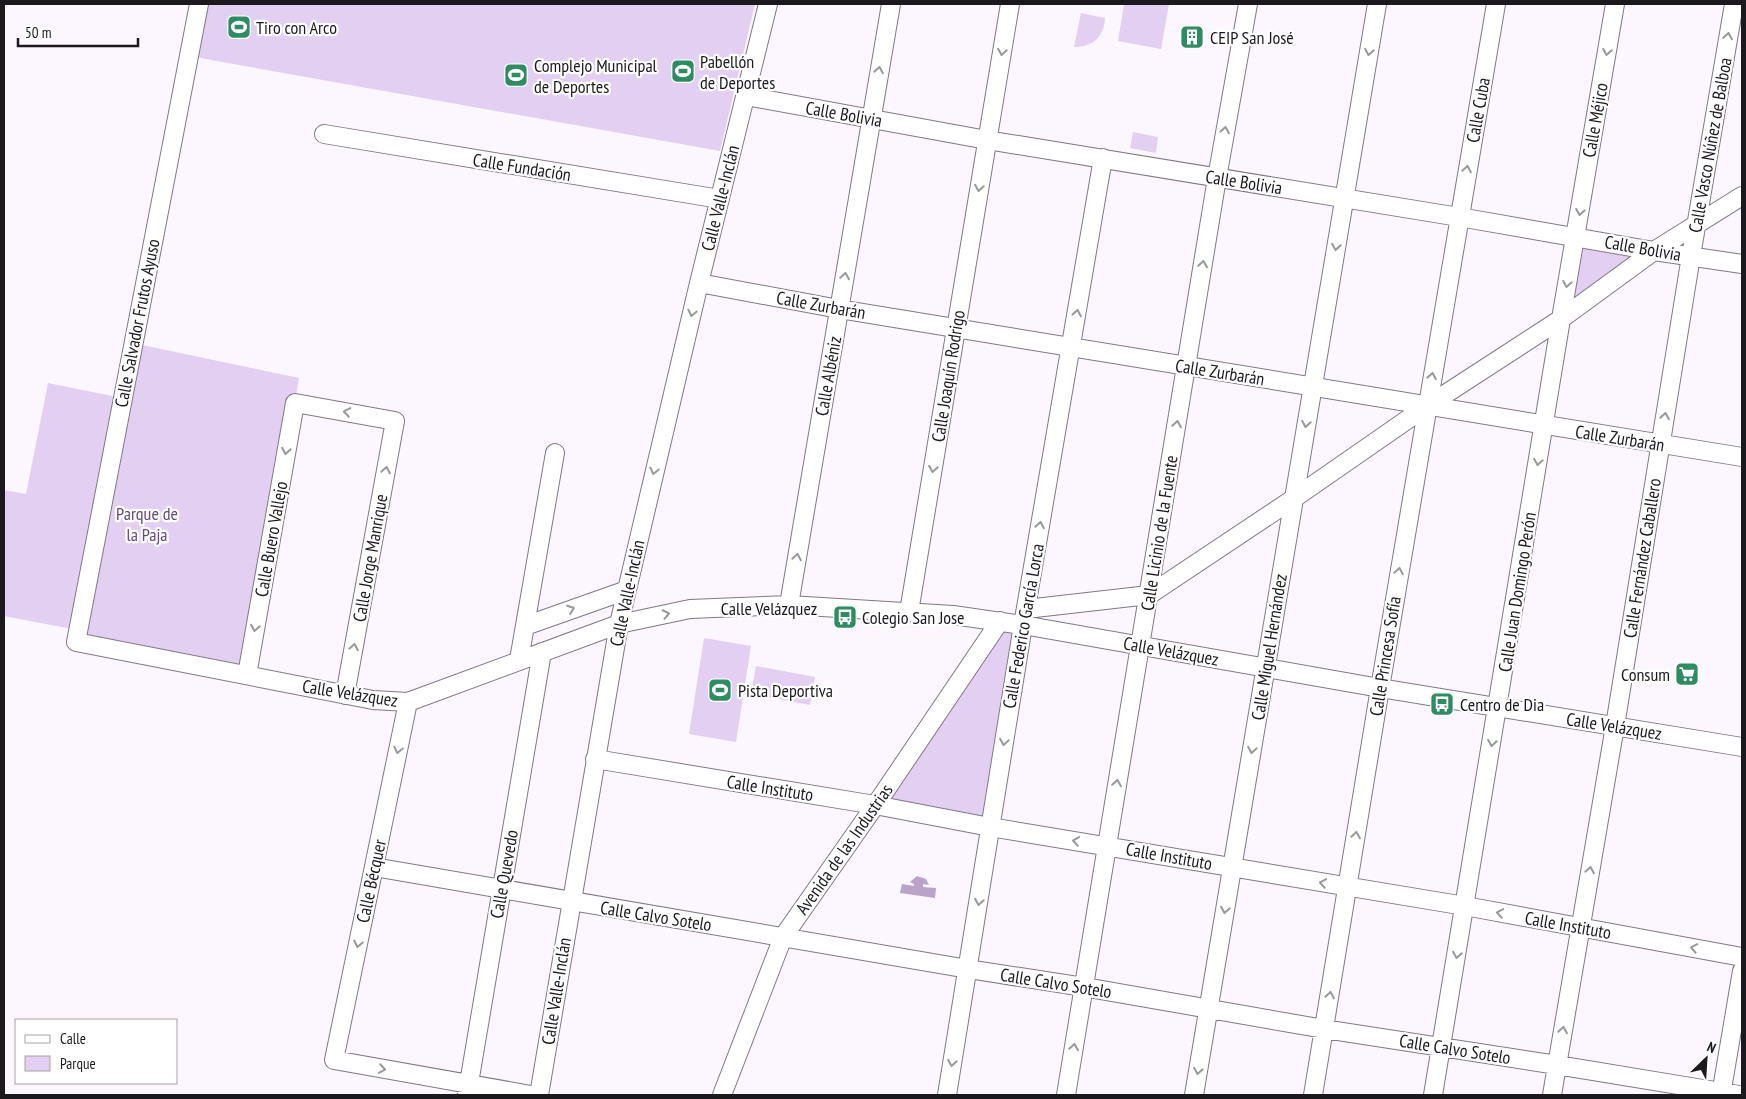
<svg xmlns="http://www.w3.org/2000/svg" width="1746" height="1099" font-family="'PT Sans Narrow',sans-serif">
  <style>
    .green { fill: #e2cff1 }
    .water { fill: #baa3cb }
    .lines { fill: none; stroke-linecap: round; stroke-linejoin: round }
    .street-casing { stroke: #807986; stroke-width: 20 }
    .street { stroke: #fff; stroke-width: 18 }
    .oneway { stroke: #99989a }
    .labels { text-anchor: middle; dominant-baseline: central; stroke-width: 4.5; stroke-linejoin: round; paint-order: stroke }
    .poi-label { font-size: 18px; fill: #1c191e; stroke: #fff; text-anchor: start }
    .street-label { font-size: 18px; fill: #1c191e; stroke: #fff }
    .park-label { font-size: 18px; fill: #67487d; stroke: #fff }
  </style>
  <rect width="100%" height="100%" fill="#fbf6ff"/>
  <path class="green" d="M199,4H755L720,151L189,56Z
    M1124,4H1169L1161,49L1118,41Z
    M1081,13L1105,18C1104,37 1093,47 1074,47Z
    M1133,132L1158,137L1156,153L1130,148Z
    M1576,236L1654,251L1561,319Z
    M133,343L299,378L247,675L76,642L77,630L4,616V490L26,494L48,383L122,398Z
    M1000,621L1023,625L990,827L875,805Z
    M704,638L751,646L736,742L689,734Z
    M756,666L815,677L810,705L751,694Z"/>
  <path class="water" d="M917,876L926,879L929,885L923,884V887L936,888L935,898L900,893L902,884L914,886V884L910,882Z"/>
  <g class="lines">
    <g class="street-casing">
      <path id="street" d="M199,4L76,642L373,700L408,702L619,624L690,609L789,605L953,615L1023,625L1380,688L1742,747
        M746,96L987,140L1459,217L1654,251L1742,264
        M324,134L720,199
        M699,283L839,309L1742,457
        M789,605L891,4
        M1026,609L1149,595L1293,499L1427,406L1561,319L1654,251L1742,196
        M909,612L1010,4
        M525,626L627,590
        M519,660L555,453
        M247,675L295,403L395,421L345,695
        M408,702L334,1060L531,1095
        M595,759L875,805L990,827L1465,906L1742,957
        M374,867L968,969L1084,987L1324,1029L1557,1065L1739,1095
        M467,1095L542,652
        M539,1095L619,624L699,283L768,4
        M722,1095L783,937L879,800L1000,621
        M947,1095L1023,625L1103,158
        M1066,1095L1217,178L1248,4
        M1194,1095L1377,4
        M1313,1095L1380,688L1496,4
        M1433,1095L1561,319L1615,4
        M1552,1095L1615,726L1691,256L1734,4
        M1721,1095L1742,971"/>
    </g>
    <use href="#street" class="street"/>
  </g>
  <defs><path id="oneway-chevron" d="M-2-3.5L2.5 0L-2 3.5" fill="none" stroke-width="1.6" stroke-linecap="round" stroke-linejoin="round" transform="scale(1.25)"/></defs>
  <g class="oneway">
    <use href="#oneway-chevron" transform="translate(1728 36) rotate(-80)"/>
    <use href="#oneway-chevron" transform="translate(1002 52) rotate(99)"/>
    <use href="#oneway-chevron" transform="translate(1369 52) rotate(100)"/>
    <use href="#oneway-chevron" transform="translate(1607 52) rotate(100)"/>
    <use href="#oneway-chevron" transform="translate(879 70) rotate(-80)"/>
    <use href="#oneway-chevron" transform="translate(1225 130) rotate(-80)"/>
    <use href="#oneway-chevron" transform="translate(1467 169) rotate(-80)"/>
    <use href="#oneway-chevron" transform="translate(979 188) rotate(99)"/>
    <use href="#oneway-chevron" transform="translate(1580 212) rotate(100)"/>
    <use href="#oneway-chevron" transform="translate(1336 247) rotate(99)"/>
    <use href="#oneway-chevron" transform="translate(1203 264) rotate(-81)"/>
    <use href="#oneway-chevron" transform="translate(845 276) rotate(-81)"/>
    <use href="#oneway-chevron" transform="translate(1567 284) rotate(100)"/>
    <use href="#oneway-chevron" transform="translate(692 313) rotate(103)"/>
    <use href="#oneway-chevron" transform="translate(1077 313) rotate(-80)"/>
    <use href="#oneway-chevron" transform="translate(1432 376) rotate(-80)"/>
    <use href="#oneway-chevron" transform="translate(347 412) rotate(-170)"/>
    <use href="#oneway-chevron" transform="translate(1665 416) rotate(-81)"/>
    <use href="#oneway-chevron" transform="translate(1177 424) rotate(-81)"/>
    <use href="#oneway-chevron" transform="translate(1306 424) rotate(100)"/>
    <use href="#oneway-chevron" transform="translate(286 451) rotate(100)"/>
    <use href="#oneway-chevron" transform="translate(1538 462) rotate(99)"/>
    <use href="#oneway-chevron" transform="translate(933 469) rotate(99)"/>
    <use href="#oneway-chevron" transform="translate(386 470) rotate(-80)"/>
    <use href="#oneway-chevron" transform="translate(654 471) rotate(103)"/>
    <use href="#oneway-chevron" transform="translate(1040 525) rotate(-80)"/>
    <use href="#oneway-chevron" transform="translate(797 557) rotate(-80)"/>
    <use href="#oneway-chevron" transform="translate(1399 571) rotate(-80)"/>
    <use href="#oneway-chevron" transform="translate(571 609) rotate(-20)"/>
    <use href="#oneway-chevron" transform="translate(666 614) rotate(-12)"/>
    <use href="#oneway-chevron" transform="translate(255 628) rotate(100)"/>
    <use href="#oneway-chevron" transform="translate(354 647) rotate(-80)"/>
    <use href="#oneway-chevron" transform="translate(1004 742) rotate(99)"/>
    <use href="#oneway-chevron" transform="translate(1492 743) rotate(99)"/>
    <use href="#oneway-chevron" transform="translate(398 750) rotate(102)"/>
    <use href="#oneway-chevron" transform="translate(1252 750) rotate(100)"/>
    <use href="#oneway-chevron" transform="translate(1117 783) rotate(-81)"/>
    <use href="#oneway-chevron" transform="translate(1356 835) rotate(-81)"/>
    <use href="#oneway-chevron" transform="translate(1076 841) rotate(-171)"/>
    <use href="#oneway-chevron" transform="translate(1590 870) rotate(-80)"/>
    <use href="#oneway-chevron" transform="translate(1323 883) rotate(-170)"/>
    <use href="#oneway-chevron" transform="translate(979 902) rotate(99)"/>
    <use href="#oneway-chevron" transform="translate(1225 910) rotate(100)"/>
    <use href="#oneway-chevron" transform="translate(1500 913) rotate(-170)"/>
    <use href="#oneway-chevron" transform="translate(358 944) rotate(102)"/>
    <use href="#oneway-chevron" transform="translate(1694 948) rotate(-169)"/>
    <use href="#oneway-chevron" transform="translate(1457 955) rotate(99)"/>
    <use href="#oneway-chevron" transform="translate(1330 995) rotate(-80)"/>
    <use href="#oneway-chevron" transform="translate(1563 1030) rotate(-81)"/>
    <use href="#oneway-chevron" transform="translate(1074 1047) rotate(-81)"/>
    <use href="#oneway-chevron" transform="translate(952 1063) rotate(100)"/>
    <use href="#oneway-chevron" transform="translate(382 1069) rotate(10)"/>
    <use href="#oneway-chevron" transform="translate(1198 1071) rotate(100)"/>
  </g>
  <defs>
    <g id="stadium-square" transform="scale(1.25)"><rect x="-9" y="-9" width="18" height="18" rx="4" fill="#2f8b61" stroke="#fff"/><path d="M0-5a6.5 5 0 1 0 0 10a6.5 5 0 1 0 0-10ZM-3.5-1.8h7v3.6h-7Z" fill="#fff"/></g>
    <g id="building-square" transform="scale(1.25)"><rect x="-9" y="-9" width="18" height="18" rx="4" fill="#2f8b61" stroke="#fff"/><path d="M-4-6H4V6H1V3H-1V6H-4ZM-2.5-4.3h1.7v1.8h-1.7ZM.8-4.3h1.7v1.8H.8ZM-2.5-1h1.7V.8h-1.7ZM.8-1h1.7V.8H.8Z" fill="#fff"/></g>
    <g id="bus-square" transform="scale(1.25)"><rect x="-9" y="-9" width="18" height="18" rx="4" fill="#2f8b61" stroke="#fff"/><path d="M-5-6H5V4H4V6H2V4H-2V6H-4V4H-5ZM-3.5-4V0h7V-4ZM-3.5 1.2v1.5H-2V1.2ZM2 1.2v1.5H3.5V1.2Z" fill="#fff"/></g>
    <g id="supermarket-square" transform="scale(1.25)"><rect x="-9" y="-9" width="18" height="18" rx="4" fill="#2f8b61" stroke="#fff"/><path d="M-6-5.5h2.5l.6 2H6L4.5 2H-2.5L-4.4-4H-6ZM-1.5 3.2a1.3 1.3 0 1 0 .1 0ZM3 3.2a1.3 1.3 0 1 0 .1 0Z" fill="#fff"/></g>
  </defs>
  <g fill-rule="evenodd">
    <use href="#stadium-square" x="239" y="27"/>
    <use href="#building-square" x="1192" y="37"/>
    <use href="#stadium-square" x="683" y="71"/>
    <use href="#stadium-square" x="516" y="75"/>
    <use href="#bus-square" x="845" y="617"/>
    <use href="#supermarket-square" x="1687" y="674"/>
    <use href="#stadium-square" x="720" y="690"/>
    <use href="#bus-square" x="1442" y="704"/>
  </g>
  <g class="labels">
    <g class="poi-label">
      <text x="256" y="27">Tiro con Arco</text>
      <text x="1210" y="37">CEIP San José</text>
      <text x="700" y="61">Pabellón<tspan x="700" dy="21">de Deportes</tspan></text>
      <text x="534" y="65">Complejo Municipal<tspan x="534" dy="21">de Deportes</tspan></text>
      <text x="862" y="617">Colegio San Jose</text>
      <text x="1670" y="674" text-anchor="end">Consum</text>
      <text x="738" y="690">Pista Deportiva</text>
      <text x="1460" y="704">Centro de Dia</text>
    </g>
    <g class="street-label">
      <text transform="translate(1478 110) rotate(-80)">Calle Cuba</text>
      <text transform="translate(844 114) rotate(10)">Calle Bolivia</text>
      <text transform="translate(1595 120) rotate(-80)">Calle Méjico</text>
      <text transform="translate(1710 145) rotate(-80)">Calle Vasco Núñez de Balboa</text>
      <text transform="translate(522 167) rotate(9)">Calle Fundación</text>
      <text transform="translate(1244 182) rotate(9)">Calle Bolivia</text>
      <text transform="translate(720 198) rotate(-76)">Calle Valle-Inclán</text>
      <text transform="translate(1643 248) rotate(10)">Calle Bolivia</text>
      <text transform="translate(821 305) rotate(10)">Calle Zurbarán</text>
      <text transform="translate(137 323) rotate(-79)">Calle Salvador Frutos Ayuso</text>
      <text transform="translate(1220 372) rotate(9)">Calle Zurbarán</text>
      <text transform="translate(828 376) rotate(-80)">Calle Albéniz</text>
      <text transform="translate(948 376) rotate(-81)">Calle Joaquín Rodrigo</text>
      <text transform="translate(1620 438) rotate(9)">Calle Zurbarán</text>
      <text transform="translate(1159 533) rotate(-81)">Calle Licinio de la Fuente</text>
      <text transform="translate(271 539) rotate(-80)">Calle Buero Vallejo</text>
      <text transform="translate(370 558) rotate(-80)">Calle Jorge Manrique</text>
      <text transform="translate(1642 558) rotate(-81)">Calle Fernández Caballero</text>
      <text transform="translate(1517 592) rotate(-81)">Calle Juan Domingo Perón</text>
      <text transform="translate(627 593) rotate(-78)">Calle Valle-Inclán</text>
      <text x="769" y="608">Calle Velázquez</text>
      <text transform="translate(1023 626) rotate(-80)">Calle Federico García Lorca</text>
      <text transform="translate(1269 647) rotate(-81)">Calle Miguel Hernández</text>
      <text transform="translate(1171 651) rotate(10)">Calle Velázquez</text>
      <text transform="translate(1385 656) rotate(-81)">Calle Princesa Sofía</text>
      <text transform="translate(350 693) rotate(9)">Calle Velázquez</text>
      <text transform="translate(1614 726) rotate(9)">Calle Velázquez</text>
      <text transform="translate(770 788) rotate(9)">Calle Instituto</text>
      <text transform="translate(844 849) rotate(-55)">Avenida de las Industrias</text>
      <text transform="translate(1169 856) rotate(10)">Calle Instituto</text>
      <text transform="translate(504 874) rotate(-80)">Calle Quevedo</text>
      <text transform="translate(371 881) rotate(-78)">Calle Bécquer</text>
      <text transform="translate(656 916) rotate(9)">Calle Calvo Sotelo</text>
      <text transform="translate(1568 925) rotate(10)">Calle Instituto</text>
      <text transform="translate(1056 983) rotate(9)">Calle Calvo Sotelo</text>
      <text transform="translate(556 991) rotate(-81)">Calle Valle-Inclán</text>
      <text transform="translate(1455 1049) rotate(9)">Calle Calvo Sotelo</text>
    </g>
    <g class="park-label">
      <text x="147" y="513">Parque de<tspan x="147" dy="21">la Paja</tspan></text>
    </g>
  </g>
  <rect width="1746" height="1099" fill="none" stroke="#1c191e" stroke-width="10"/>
  <rect x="15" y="1019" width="162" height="65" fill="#ffffff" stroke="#a4a3a5"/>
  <rect x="25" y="1035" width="25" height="8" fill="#ffffff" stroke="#a4a3a5"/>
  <text x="60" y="1044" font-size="15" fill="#1c191e">Calle</text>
  <rect x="25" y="1056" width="25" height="15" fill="#e2cff1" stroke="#a4a3a5"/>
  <text x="60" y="1069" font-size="15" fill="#1c191e">Parque</text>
  <g transform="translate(1706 1059) rotate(25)" stroke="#ffffff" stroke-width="4" paint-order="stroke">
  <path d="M0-4L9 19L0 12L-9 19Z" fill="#1c191e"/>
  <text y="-8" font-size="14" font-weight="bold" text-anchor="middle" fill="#1c191e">N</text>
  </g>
  <path d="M18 38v8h120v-8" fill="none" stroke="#1c191e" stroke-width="2.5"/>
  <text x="25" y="38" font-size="15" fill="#1c191e" stroke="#ffffff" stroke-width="4" paint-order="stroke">50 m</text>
</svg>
